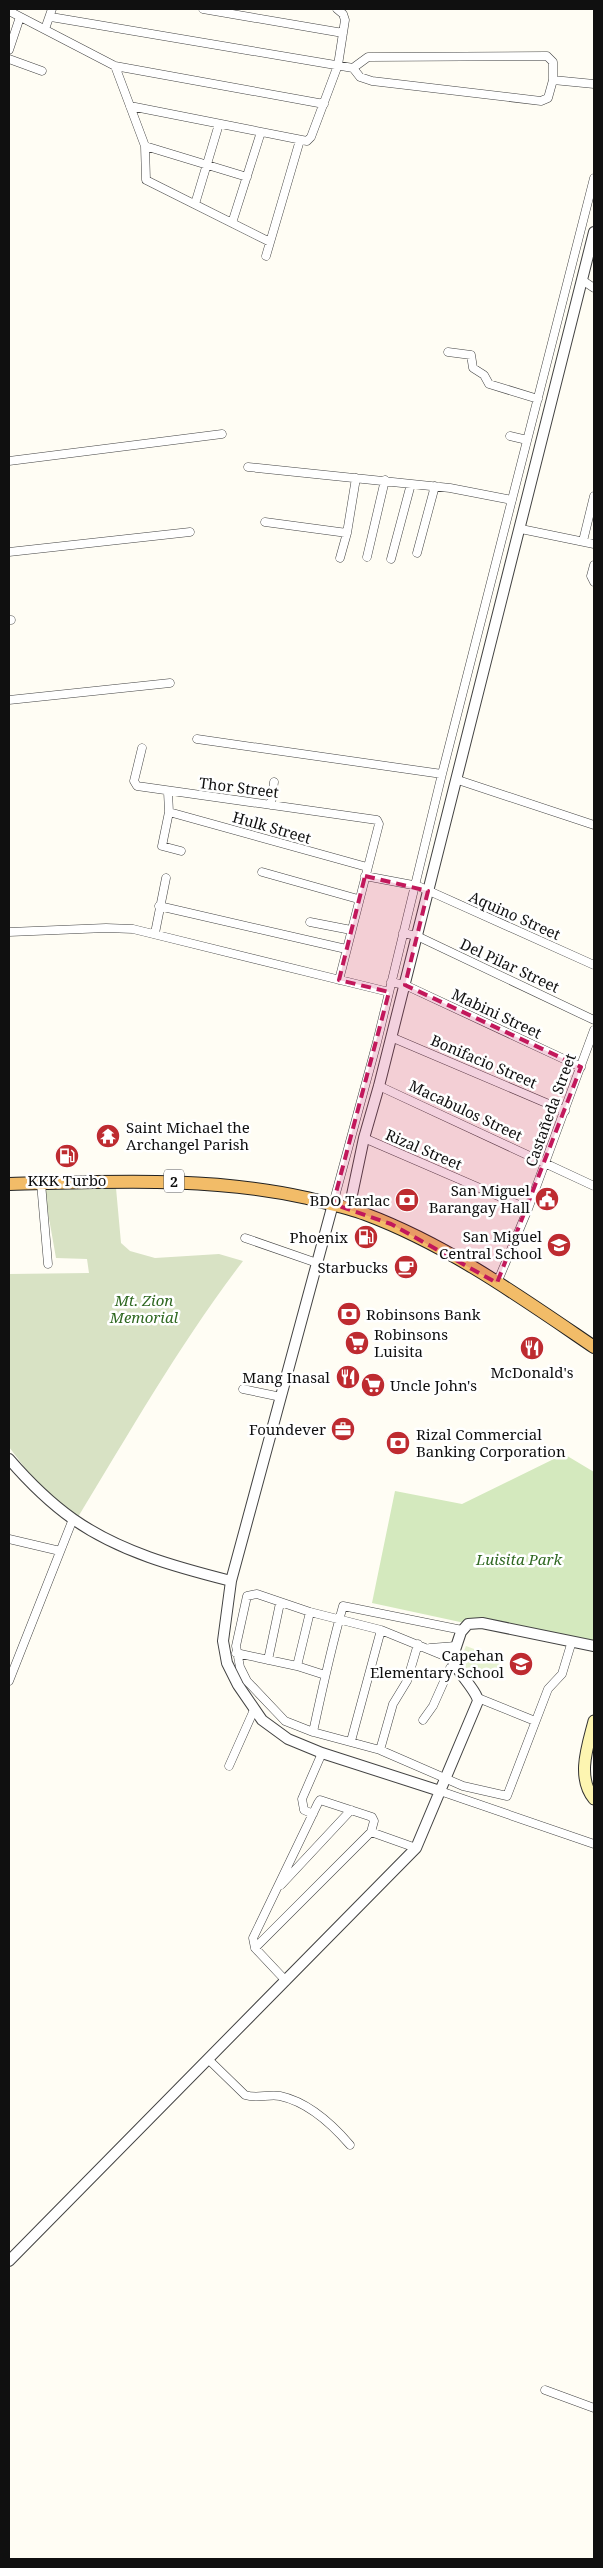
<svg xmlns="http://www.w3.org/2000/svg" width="603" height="2568" font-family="'Noto Serif',serif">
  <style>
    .green { fill: #d4e9be }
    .cemetery { fill: #d8e2c4 }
    .pitch { fill: #e5f1cf }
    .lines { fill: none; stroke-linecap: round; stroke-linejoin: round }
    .minor-casing { stroke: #434343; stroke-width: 9 }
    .tertiary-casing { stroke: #434343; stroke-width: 12 }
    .secondary-casing { stroke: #323232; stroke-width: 13 }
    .trunk-casing { stroke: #212121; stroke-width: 14 }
    .minor { stroke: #fff; stroke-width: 8 }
    .tertiary { stroke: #fff; stroke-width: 10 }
    .secondary { stroke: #fdf5b1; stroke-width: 11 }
    .trunk { stroke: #f2bc68; stroke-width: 12 }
    .marked { fill: #c2185b; fill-opacity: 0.2; stroke: #c2185b; stroke-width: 4; stroke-dasharray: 10 6; stroke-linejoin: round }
    .labels { text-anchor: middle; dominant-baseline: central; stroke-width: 5; stroke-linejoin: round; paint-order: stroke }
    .shield { fill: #fff; stroke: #585858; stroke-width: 1 }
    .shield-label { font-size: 14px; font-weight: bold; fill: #101010 }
    .street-label { font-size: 15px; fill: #101010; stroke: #fff }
    .poi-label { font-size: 15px; fill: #101010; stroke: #fff; text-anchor: end }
    .park-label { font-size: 15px; font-style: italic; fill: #2f6821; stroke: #fff }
  </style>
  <rect width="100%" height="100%" fill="#fffdf4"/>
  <path class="green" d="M564,1454L594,1472V1651L372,1603L395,1491L462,1504Z"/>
  <path class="cemetery" d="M116,1188L121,1243L130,1251L155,1258L219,1254L243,1261C181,1342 131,1430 78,1517L38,1485L9,1447V1274L89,1273L87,1259L56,1258L44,1190Z"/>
  <path class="pitch" d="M466,1646L501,1659L494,1679L458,1665Z"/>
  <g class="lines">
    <g class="minor-casing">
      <path id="minor" d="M203,9L343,33
        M9,11L115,66L324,104
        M51,17L353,68L360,77L372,81L541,101L548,98L553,80V62L547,56L368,57L353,68
        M45,29L52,9
        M9,50L20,17
        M9,59L42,71
        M115,66L145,146L146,180L270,242
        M553,80L594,84
        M130,106L307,141L311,137L338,65L345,20L343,14L337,9
        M145,146L247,177
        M195,204L219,124
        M232,223L261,132
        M266,256L300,140
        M582,280L594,288
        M448,352L471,355L473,368L484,375L489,384L538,399
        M510,436L527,440
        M9,461L222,434
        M248,467L450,488L512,500
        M265,522L347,533
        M521,529L594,544
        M583,541L594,496
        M9,552L190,532
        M417,553L435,486
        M367,557L385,480
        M340,558L347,533L356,478
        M391,559L411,484
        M594,565L591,576L594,582
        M9,620H11
        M9,700L170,683
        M197,739L442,774
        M142,748L134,781L137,786L377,820L379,824L339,980
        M458,780L594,825
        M168,792L169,812L162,846L181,851
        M271,805L274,782
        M169,812L367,867
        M262,872L358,899
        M365,876L418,886L594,965
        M159,906L346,949
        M310,922L351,930
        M9,932L106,928L133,929L389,992
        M155,933L166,878
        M403,933L417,936L594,1020
        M391,982L405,985L581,1067
        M391,1037L565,1111
        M379,1086L594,1186
        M364,1138L528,1209
        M41,1183L48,1264
        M333,1204L377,1042L442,774L594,178
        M245,1238L317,1263
        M497,1283L528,1209L594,1030
        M243,1389L281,1397
        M9,1539L60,1551
        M381,1630L452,1659
        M430,1648L456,1646
        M236,1653L297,1666L325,1675
        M268,1660L280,1603
        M297,1666L310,1612
        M9,1681L73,1519
        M478,1698L535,1721
        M423,1720L433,1706L450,1668L455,1666
        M313,1732L380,1750L463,1786L507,1796L548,1689L562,1674L572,1641
        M351,1741L381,1630L310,1612L257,1594L247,1596L236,1646L240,1667L247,1681L285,1721L313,1732C322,1690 331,1648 343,1606L462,1630
        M380,1750L393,1704L407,1681L418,1644
        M229,1766L254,1710
        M440,1791L594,1844
        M313,1814L304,1810L302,1799L322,1753
        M371,1832L416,1848
        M281,1885L351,1810
        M255,1948L371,1832L374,1821L372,1817L320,1800L318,1803L253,1938L255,1948L286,1981
        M209,2060L245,2095C257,2099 268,2094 280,2096C308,2102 332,2124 350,2145
        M545,2390L594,2408"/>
    </g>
    <g class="tertiary-casing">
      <path id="tertiary" d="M333,1204L231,1581L223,1641L227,1663L238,1685L262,1720L288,1739L322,1753L440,1791
        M349,1209L364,1138L379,1086L594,232
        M9,1459C28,1481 49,1502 73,1519C120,1552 176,1567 231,1581
        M9,2261L416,1848L478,1701C477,1691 457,1672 452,1659L461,1632L468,1624L482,1623L594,1646"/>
    </g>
    <g class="secondary-casing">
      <path id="secondary" d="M594,1721C588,1745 576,1777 594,1799"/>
    </g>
    <g class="trunk-casing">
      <path id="trunk" d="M9,1184C109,1182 208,1176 307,1198C326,1203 347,1207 365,1214C448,1245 522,1298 594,1347"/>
    </g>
    <use href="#minor" class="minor"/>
    <use href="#tertiary" class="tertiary"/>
    <use href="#secondary" class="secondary"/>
    <use href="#trunk" class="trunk"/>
  </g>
  <path class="marked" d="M365,876L428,891L405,985L581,1067L497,1283L391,1224L333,1204L389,992L339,980Z"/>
  <defs>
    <g id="temple-disc" transform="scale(1.25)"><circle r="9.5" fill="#be2b30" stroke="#fff"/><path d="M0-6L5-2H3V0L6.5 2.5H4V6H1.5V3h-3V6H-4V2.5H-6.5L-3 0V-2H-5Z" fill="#fff"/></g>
    <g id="fuel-disc" transform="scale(1.25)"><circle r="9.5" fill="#be2b30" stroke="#fff"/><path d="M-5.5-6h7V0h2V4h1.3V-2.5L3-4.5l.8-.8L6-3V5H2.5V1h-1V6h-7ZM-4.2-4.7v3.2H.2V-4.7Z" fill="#fff"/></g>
    <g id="civic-disc" transform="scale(1.25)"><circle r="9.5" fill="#be2b30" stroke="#fff"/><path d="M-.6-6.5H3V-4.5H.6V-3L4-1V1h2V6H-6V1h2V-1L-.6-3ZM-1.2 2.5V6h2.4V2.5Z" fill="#fff"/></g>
    <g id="bank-disc" transform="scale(1.25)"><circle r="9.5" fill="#be2b30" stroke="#fff"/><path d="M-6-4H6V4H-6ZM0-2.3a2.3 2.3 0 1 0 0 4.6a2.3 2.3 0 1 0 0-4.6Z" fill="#fff"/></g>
    <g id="school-disc" transform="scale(1.25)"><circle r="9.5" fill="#be2b30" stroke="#fff"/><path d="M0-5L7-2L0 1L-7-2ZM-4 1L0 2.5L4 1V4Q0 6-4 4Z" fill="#fff"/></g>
    <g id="cafe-disc" transform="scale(1.25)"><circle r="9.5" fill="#be2b30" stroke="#fff"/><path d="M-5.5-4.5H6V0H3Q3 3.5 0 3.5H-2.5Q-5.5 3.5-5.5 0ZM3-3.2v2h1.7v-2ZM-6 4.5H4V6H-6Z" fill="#fff"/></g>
    <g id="supermarket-disc" transform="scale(1.25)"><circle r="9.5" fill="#be2b30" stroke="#fff"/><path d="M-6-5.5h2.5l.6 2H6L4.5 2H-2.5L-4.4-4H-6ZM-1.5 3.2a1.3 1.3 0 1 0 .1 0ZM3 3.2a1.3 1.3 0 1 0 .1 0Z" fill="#fff"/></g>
    <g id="restaurant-disc" transform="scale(1.25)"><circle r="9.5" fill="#be2b30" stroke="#fff"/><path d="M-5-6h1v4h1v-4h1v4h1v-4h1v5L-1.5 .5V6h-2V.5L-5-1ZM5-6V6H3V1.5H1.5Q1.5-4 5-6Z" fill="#fff"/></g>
    <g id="office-disc" transform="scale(1.25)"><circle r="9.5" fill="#be2b30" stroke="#fff"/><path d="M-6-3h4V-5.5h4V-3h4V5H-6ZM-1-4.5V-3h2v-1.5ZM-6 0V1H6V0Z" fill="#fff"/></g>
  </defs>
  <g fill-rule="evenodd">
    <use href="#temple-disc" x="108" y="1136"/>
    <use href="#fuel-disc" x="67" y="1156"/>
    <use href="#civic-disc" x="547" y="1199"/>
    <use href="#bank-disc" x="407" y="1200"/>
    <use href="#fuel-disc" x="366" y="1237"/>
    <use href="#school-disc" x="559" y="1245"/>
    <use href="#cafe-disc" x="406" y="1267"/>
    <use href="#bank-disc" x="349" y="1314"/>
    <use href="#supermarket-disc" x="357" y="1343"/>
    <use href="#restaurant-disc" x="532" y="1348"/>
    <use href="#restaurant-disc" x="348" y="1377"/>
    <use href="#supermarket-disc" x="373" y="1385"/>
    <use href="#office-disc" x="343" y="1429"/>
    <use href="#bank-disc" x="398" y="1443"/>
    <use href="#school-disc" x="521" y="1664"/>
  </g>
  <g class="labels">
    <rect class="shield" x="164" y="1169.5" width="20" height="23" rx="4"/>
    <g class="shield-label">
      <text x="174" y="1181">2</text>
    </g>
    <g class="street-label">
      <text transform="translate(239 787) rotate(7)">Thor Street</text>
      <text transform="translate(272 827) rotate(16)">Hulk Street</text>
      <text transform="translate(515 915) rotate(24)">Aquino Street</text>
      <text transform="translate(510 965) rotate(25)">Del Pilar Street</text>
      <text transform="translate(497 1013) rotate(25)">Mabini Street</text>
      <text transform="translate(484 1061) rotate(23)">Bonifacio Street</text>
      <text transform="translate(466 1110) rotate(25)">Macabulos Street</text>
      <text transform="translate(550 1110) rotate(-70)">Castañeda Street</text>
      <text transform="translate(424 1149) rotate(23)">Rizal Street</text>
    </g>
    <g class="poi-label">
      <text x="126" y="1127" text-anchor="start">Saint Michael the<tspan x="126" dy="17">Archangel Parish</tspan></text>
      <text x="67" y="1180" text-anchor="middle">KKK Turbo</text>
      <text x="530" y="1190">San Miguel<tspan x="530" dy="17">Barangay Hall</tspan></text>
      <text x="390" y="1200">BDO Tarlac</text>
      <text x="542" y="1236">San Miguel<tspan x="542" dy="17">Central School</tspan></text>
      <text x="348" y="1237">Phoenix</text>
      <text x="388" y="1267">Starbucks</text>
      <text x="366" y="1314" text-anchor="start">Robinsons Bank</text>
      <text x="374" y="1334" text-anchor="start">Robinsons<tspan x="374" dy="17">Luisita</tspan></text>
      <text x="532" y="1372" text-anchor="middle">McDonald's</text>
      <text x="330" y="1377">Mang Inasal</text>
      <text x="390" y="1385" text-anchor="start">Uncle John's</text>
      <text x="326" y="1429">Foundever</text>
      <text x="416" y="1434" text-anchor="start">Rizal Commercial<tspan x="416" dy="17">Banking Corporation</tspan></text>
      <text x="504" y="1655">Capehan<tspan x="504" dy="17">Elementary School</tspan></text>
    </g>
    <g class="park-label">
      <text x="144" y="1300">Mt. Zion<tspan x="144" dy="17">Memorial</tspan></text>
      <text x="519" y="1559">Luisita Park</text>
    </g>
  </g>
  <rect width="603" height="2568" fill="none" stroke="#101010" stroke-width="20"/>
</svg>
